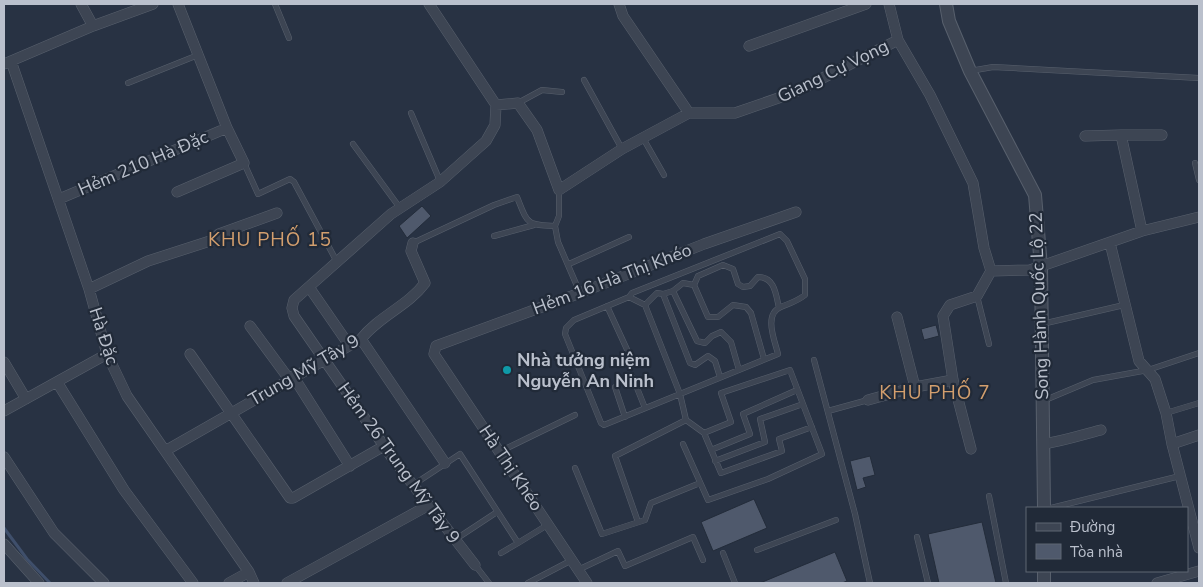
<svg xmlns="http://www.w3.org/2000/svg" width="1203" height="587" font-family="'Nunito Sans',sans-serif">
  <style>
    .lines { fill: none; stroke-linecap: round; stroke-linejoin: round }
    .stream { stroke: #3f4f6b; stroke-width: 3 }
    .building { fill: #4f596c; stroke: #232c3a }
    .service-casing { stroke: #58606d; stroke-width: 6 }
    .minor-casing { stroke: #58606d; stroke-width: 11 }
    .tertiary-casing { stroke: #58606d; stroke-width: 14 }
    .service { stroke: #3d4553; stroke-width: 5 }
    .minor { stroke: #3d4553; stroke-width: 10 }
    .tertiary { stroke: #3d4553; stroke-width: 12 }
    .culture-dot { fill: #0f9aa8; stroke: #212a38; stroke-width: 2 }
    .labels { text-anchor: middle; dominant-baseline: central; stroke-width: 4.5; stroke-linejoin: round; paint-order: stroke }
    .street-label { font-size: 18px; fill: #bac0cc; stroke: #212a38 }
    .poi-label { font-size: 18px; font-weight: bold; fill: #bac0cc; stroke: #212a38; text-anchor: start }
    .neighbourhood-label { font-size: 19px; letter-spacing: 1px; fill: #d39f6e; stroke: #212a38 }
  </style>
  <rect width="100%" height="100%" fill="#283243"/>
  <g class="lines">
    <path class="stream" d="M4,528L27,559L50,583"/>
  </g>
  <path class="building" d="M422,206L431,216L407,238L399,226Z
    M936,325L939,336L924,340L921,329Z
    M870,456L875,475L863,478L866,487L857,490L850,461Z
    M754,499L767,528L713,551L701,522Z
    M982,522L996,583H939L928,534Z
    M835,552L847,581L842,583H760Z"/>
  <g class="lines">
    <g class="service-casing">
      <path id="service" d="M275,4L289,38
        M970,71L993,67L1199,78
        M584,80L622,149
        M128,83L198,55
        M518,103L542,90L562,92
        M411,113L440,181
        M643,138L664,175
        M353,144L400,208
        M244,163L258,194L290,179L294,182L337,262
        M1195,163L1199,180
        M559,190V216L555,226L558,242L580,293
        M780,234L787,241L805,279V295C796,302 790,303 781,307C763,314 775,341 778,354L604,425L601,423L565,334L566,328L574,320L629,297L632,293Z
        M494,236L534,225
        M413,243L494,205L517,197C528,224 526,225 555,226
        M569,264L629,237
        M694,285L698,276L723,265L733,269L738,284L743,287L750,286L758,277C775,277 776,295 779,308
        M673,291L697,341L705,343L712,336L721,332L731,342L739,370
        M663,294L673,291L683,283L694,285L708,317H718L733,305L746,307L751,313L764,359
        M977,296L989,344
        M629,297L645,305L680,394L686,420L704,433L721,473L782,451L779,439L812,427
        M645,305L657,293L663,294L690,363L695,365L708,356L715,361L720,377
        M607,306L630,356
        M1042,324L1124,305
        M814,360L855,514L870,583
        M633,378L645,408
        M615,387L625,417
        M1043,401L1093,380L1148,370L1199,353
        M828,411L868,400
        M1166,413L1199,403
        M683,444L708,500L768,479L822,454L790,370L721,393L731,422L704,433
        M711,450L750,434L743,414L797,390
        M501,451L575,415
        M715,461L765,442L760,419L803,404
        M575,468L602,534L645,520L651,503L700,483
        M413,485L460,454L518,543L549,524
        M989,496L1006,583
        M1051,508L1180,476
        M638,522L615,456L686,420
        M917,537L928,583
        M456,539L497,512
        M757,550L836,520
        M501,553L518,543
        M723,553L735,583
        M475,565L489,583
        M580,569L618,551L625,566L693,537L703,560
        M528,583L572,560"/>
    </g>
    <g class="minor-casing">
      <path id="minor" d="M81,4L93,26
        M429,4L496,105
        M619,4L623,16L689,113H735L793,93L898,40
        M889,4L898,40L930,95L973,183L984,248L991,271L1030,270L1142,231L1199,217
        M749,46L866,4
        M11,61L89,289L107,354L127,396L249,572L254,583
        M4,64L93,26L153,4
        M496,105L518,103L537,130L559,190L622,149L689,113
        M1121,135H1162
        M1085,136L1121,135L1142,231
        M177,192L244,163L227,128L178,4
        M59,199L227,128
        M1110,243L1139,361L1155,379L1166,413L1172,444L1199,548
        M309,287L349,345
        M89,289L148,261L213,240L219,234L277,213
        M897,317L915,387
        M250,326L289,379
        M361,339L445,463
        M190,354L290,498H293L384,446
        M4,362L26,399
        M293,376L350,466
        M57,382L124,490L193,583
        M868,400L915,387L953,380
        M4,411L107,354
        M1043,444C1063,441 1081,435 1101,430
        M1172,444L1199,435
        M971,449L953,380L943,316L950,305L977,296L991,271
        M165,451L361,339C379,316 408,306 425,283L411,251L413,243
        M4,457L54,533L104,583
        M4,544L39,583
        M475,565L393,459L294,316L292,308L294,300L391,214L440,182L486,141L495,125L496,105
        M229,583L249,572
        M287,583L429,505
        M587,583L434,354L436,346L580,293L704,244L796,212
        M1157,583L1199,571"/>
    </g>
    <g class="tertiary-casing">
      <path id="tertiary" d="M946,4L949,21L970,71L1035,195L1041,267L1044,508
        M1044,571V583"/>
    </g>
    <use href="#service" class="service"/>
    <use href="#minor" class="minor"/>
    <use href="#tertiary" class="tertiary"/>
  </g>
  <circle class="culture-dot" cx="507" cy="370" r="5"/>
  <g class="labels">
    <g class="street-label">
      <text transform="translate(833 71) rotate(-26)">Giang Cự Vọng</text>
      <text transform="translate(143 163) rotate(-23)">Hẻm 210 Hà Đặc</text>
      <text transform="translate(612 279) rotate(-21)">Hẻm 16 Hà Thị Khéo</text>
      <text transform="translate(1039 306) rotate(-92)">Song Hành Quốc Lộ 22</text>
      <text transform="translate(104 336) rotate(72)">Hà Đặc</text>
      <text transform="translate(304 370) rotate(-30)">Trung Mỹ Tây 9</text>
      <text transform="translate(399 463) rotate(54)">Hẻm 26 Trung Mỹ Tây 9</text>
      <text transform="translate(511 468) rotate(56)">Hà Thị Khéo</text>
    </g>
    <g class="poi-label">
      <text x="517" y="360">Nhà tưởng niệm<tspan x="517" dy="21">Nguyễn An Ninh</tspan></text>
    </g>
    <g class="neighbourhood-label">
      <text x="270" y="240">KHU PHỐ 15</text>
      <text x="935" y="393">KHU PHỐ 7</text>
    </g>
  </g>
  <rect width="1203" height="587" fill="none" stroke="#bac0cc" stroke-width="10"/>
  <rect x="1026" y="507" width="162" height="65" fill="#212a38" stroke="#5e6673"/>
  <rect x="1036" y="523" width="25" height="8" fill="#3d4553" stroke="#5e6673"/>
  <text x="1070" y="532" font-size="15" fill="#bac0cc">Đường</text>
  <rect x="1036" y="544" width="25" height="15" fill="#4f596c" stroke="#5e6673"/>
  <text x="1070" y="557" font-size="15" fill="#bac0cc">Tòa nhà</text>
</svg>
